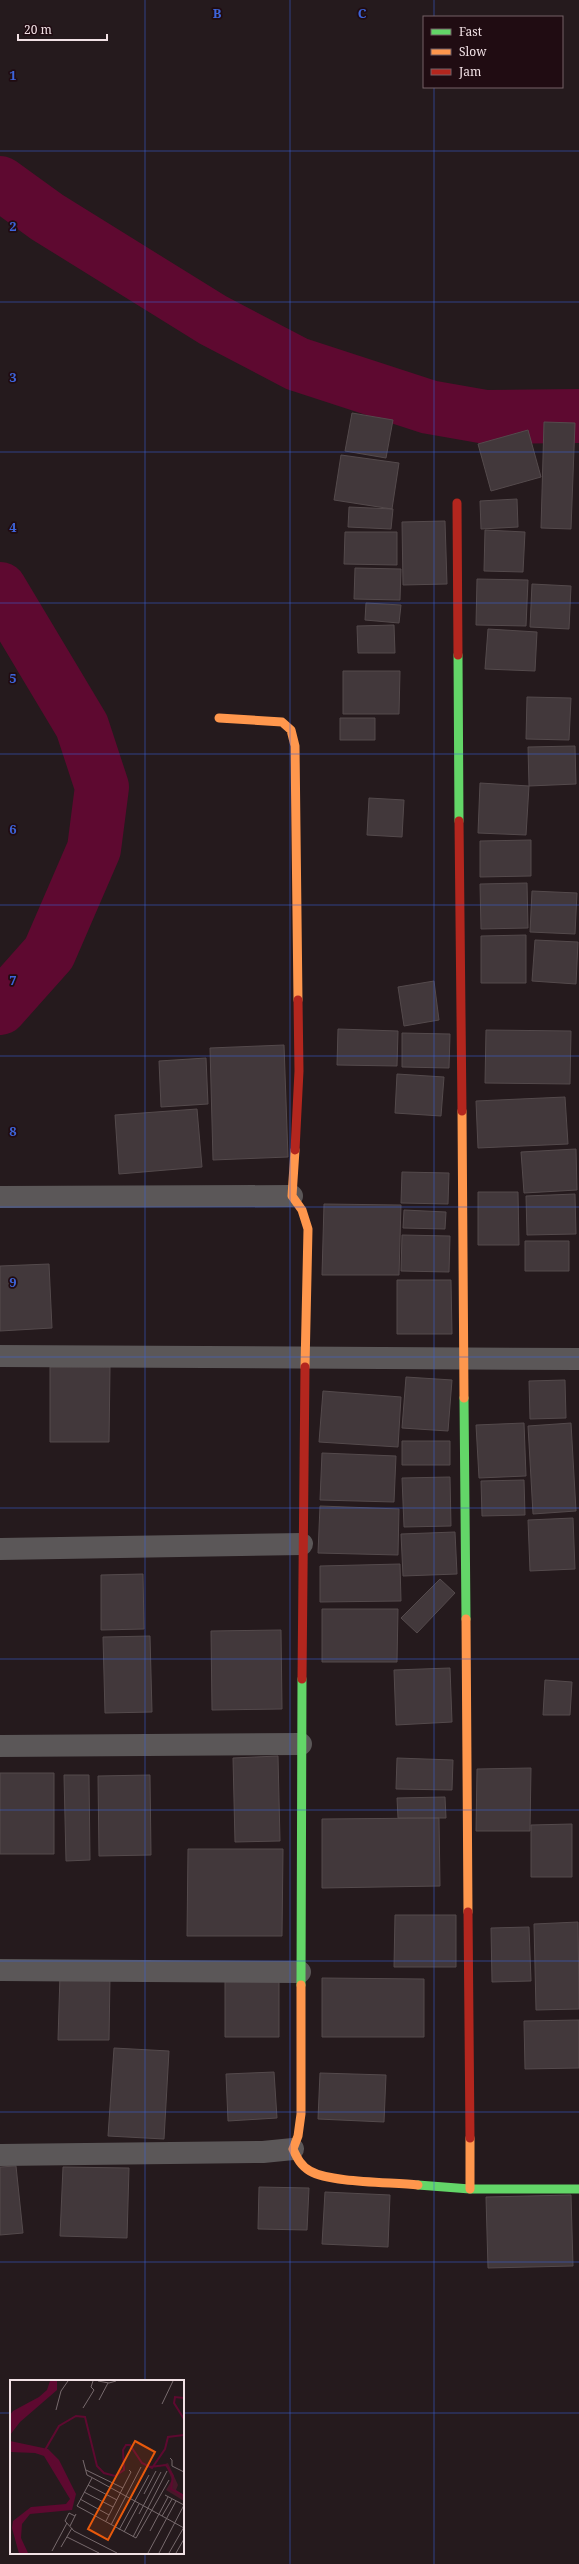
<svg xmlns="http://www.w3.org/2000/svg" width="579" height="2564" font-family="'Noto Serif',serif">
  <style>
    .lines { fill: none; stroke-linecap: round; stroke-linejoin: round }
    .river { stroke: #5e0930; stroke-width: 54 }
    .building { fill: #42383b; stroke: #544a4c }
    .street { stroke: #5b5758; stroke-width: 22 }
    .fast { stroke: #63d668; stroke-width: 9 }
    .slow { stroke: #ff974d; stroke-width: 9 }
    .jam { stroke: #b3261e; stroke-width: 9 }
    .grid { fill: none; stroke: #3d64da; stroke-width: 1; stroke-opacity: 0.55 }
    .inset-river { fill: none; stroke: #5e0930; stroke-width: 2 }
    .inset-road { fill: none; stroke: #776a6d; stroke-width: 1 }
    .view { fill: #e8590c; fill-opacity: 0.15; stroke: #e8590c; stroke-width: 2 }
    .inset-edge { fill: none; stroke: #f1e1e5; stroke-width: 2 }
    .grid-label { font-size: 13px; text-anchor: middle; font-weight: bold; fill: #3d64da; stroke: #200c12; stroke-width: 3.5; stroke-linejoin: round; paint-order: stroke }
  </style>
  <rect width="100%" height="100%" fill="#251a1d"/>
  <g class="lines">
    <path class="river" d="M0,183L47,217L213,320L297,364L429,407L486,417L579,416
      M0,589L82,726L102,787L94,849L49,953L0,1008"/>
  </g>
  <path class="building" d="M352,413L393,420L386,458L345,451Z
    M544,422L575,423L571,529L541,528Z
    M528,430L541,477L491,491L478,444Z
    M341,455L399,463L392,509L334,500Z
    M517,499L518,527L481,529L480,501Z
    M349,507L393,509L391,529L348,527Z
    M445,521L447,584L403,585L402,522Z
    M485,530L525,532L523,572L484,571Z
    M345,532H397V565L344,564Z
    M355,568L401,569L400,600L354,599Z
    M477,579L528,580L526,626L476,625Z
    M532,584L571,586L569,629L530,627Z
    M366,603L401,605L399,623L365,620Z
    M394,625L395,653H358L357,626Z
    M488,629L537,632L535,671L485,669Z
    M343,671H400L399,714H343Z
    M527,697L571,698L569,740L526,739Z
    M340,718H375V740H340Z
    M575,746L576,784L529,786L528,747Z
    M480,783L529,786L526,835L478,833Z
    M369,798L404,800L402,837L367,835Z
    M531,840V876L480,877V841Z
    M527,883L528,928L481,929L480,884Z
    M532,891L577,893L575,934L530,932Z
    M526,935V983H481V936Z
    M535,940L578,942L576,984L532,981Z
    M434,981L439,1020L404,1026L398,987Z
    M338,1029L398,1031L397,1066L337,1065Z
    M486,1030L571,1031L570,1084L485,1083Z
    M402,1033L450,1034L449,1068L402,1067Z
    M284,1045L288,1157L213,1160L210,1048Z
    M206,1058L208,1104L161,1107L159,1061Z
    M397,1074L444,1077L441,1116L395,1113Z
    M565,1097L568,1144L478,1148L476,1101Z
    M197,1109L202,1167L119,1174L115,1115Z
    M576,1149L577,1190L524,1193L521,1152Z
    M402,1172L449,1173L448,1204L401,1203Z
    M478,1192H518L519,1245H478Z
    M575,1194L576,1234L527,1235L526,1196Z
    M324,1204L401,1205L399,1275H322Z
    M404,1210L446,1212L445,1229L403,1228Z
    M402,1235L450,1236L449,1272L401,1271Z
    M525,1241H569V1271H525Z
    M49,1264L52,1328L0,1331V1266Z
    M397,1280H451L452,1334H397Z
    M50,1367H110L109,1442H50Z
    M406,1377L452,1380L448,1431L402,1428Z
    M565,1380L566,1418L530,1419L529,1381Z
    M323,1391L401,1397L398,1447L319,1442Z
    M524,1423L526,1476L479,1478L476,1425Z
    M571,1423L576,1511L533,1514L528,1426Z
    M402,1441H450V1465H402Z
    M322,1453L396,1456L394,1502L320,1500Z
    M450,1477L451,1526L404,1527L402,1478Z
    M524,1480L525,1515L482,1516L481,1481Z
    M320,1506L399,1509L398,1555L318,1553Z
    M573,1518L575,1569L530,1571L528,1520Z
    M455,1532L457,1574L403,1576L401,1534Z
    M400,1564L401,1601L320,1602V1566Z
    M143,1574L144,1629L101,1630V1575Z
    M440,1579L455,1593L417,1633L401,1618Z
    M322,1609H398L397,1662H322Z
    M281,1630L282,1709L212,1710L211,1631Z
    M150,1636L152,1712L105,1713L103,1637Z
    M450,1668L452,1722L396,1725L394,1670Z
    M545,1680L572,1682L570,1715H543Z
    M278,1756L280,1841L235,1842L233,1758Z
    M397,1758L453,1760L452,1790L396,1789Z
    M531,1768L530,1831H476L477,1769Z
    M0,1773H54V1854H0Z
    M64,1775H89L90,1860L66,1861Z
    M150,1775L151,1855L99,1856L98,1776Z
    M445,1797L446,1818H398L397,1798Z
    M439,1818L440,1886L322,1888V1819Z
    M572,1824V1877H531V1825Z
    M188,1849H283L282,1936H187Z
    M395,1915H456V1967H394Z
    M578,1922L579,2009L536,2010L534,1924Z
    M529,1927L531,1981L492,1982L491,1928Z
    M60,1975L110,1976L109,2040H58Z
    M225,1976H279V2037H225Z
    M322,1978L424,1979V2037H322Z
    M579,2020V2068L525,2069L524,2021Z
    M114,2048L169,2051L164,2139L108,2136Z
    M274,2072L277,2118L228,2121L226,2074Z
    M320,2073L386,2075L384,2122L318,2119Z
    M16,2166L23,2233L0,2235V2167Z
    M63,2167L129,2168L127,2238L60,2236Z
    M259,2187L309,2188L307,2230L258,2229Z
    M325,2192L390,2195L388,2247L322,2244Z
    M571,2195L573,2266L488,2268L486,2197Z"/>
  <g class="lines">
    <path class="street" d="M0,1197L292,1196
      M0,1356L579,1359
      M0,1549L302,1544
      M0,1746L301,1744
      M0,1970L300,1972
      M0,2155L263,2152L293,2149"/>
    <path class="fast" d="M458,655L459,821
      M464,1398L466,1619
      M301,1985L302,1679
      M418,2185L470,2189H579"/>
    <path class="slow" d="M219,718L282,722L291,730L295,746L298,1000
      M462,1111L464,1398
      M295,1150L292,1196L302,1210L308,1229L305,1367
      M466,1619L468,1912
      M301,1985V2114L298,2136L293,2149C297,2158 301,2166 310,2171C331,2183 391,2182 418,2185
      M470,2138V2189"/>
    <path class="jam" d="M457,503L458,655
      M459,821L462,1111
      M295,1150L299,1071L298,1000
      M302,1679L305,1367
      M468,1912L470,2138"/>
  </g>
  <path class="grid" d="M145,0V2381M290,0V2564M434,0V17M434,87V2564M0,151H579M0,302H579M0,452H579M0,603H579M0,754H579M0,905H579M0,1056H579M0,1207H579M0,1357H579M0,1508H579M0,1659H579M0,1810H579M0,1961H579M0,2112H579M0,2262H579M0,2413H11M183,2413H579M145,2553V2564"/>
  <g transform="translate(10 2380)">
    <rect width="174" height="174" fill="#251a1d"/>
    <path d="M158,83L168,105L166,110L174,115V121L156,110L162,100L156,85L143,88Z" fill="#49182a"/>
    <path d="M40,1H47V10L10,42L0,55V35L3,31L29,17L37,10ZM0,61L38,69L49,80L66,114L62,130L20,134L12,144L11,158L18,173H9L8,170L2,148L3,141L21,127L56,124L60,119L34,76L25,73L0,72Z" fill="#5e0930"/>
    <path class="inset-river" d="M174,18L165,17L164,23L174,39M35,70L49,46L66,36L75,37L87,86L94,93L105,96L114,90L113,70L116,65H120L132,83L142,88L155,69L158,57L174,55M139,87L156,85L163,96L161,109L174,116"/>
    <path class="inset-road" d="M88,1L99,3L106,1M89,20L98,3M152,24L163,1M73,28L84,10L81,7L83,1M46,30L51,11L58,1M160,78L162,80V86L174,92M73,80L77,95L81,97L174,148M76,90L113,108M82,98L67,126L126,158L159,100M78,105L107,120M74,112L103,127M134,114L146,91M155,115L174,125M70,119L99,135M129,134L151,92M65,136L59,133L55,141L64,151L107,173M152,136L162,119M96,141L121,92L119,90M101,145L131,87M60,146L66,134M105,147L136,89M109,150L139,95M140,151L158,117M114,152L129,124M57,157L89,173M123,157L157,91M51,167L62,148M42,171L57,143M138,173L166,121M149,173L174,125M159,173L174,147M166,173L174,159"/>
    <path class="view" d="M125,61L145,72L98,160L78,149Z"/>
    <rect width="174" height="174" class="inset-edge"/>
  </g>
  <g class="grid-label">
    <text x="217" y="18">B</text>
    <text x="362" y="18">C</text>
    <text x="13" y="80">1</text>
    <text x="13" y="231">2</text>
    <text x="13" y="382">3</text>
    <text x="13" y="532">4</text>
    <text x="13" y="683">5</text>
    <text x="13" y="834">6</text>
    <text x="13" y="985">7</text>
    <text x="13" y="1136">8</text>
    <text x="13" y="1287">9</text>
  </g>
  <rect x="423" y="16" width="140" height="72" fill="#200c12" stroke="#746166"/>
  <rect x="431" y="29" width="20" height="6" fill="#63d668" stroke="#746166"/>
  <text x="459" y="36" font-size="12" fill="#f1e1e5">Fast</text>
  <rect x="431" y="49" width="20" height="6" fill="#ff974d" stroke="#746166"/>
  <text x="459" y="56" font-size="12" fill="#f1e1e5">Slow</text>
  <rect x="431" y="69" width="20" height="6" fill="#b3261e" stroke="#746166"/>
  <text x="459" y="76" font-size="12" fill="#f1e1e5">Jam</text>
  <path d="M18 34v6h89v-6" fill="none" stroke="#f1e1e5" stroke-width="2"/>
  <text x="24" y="34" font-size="12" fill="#f1e1e5" stroke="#200c12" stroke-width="3" paint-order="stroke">20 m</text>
</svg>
